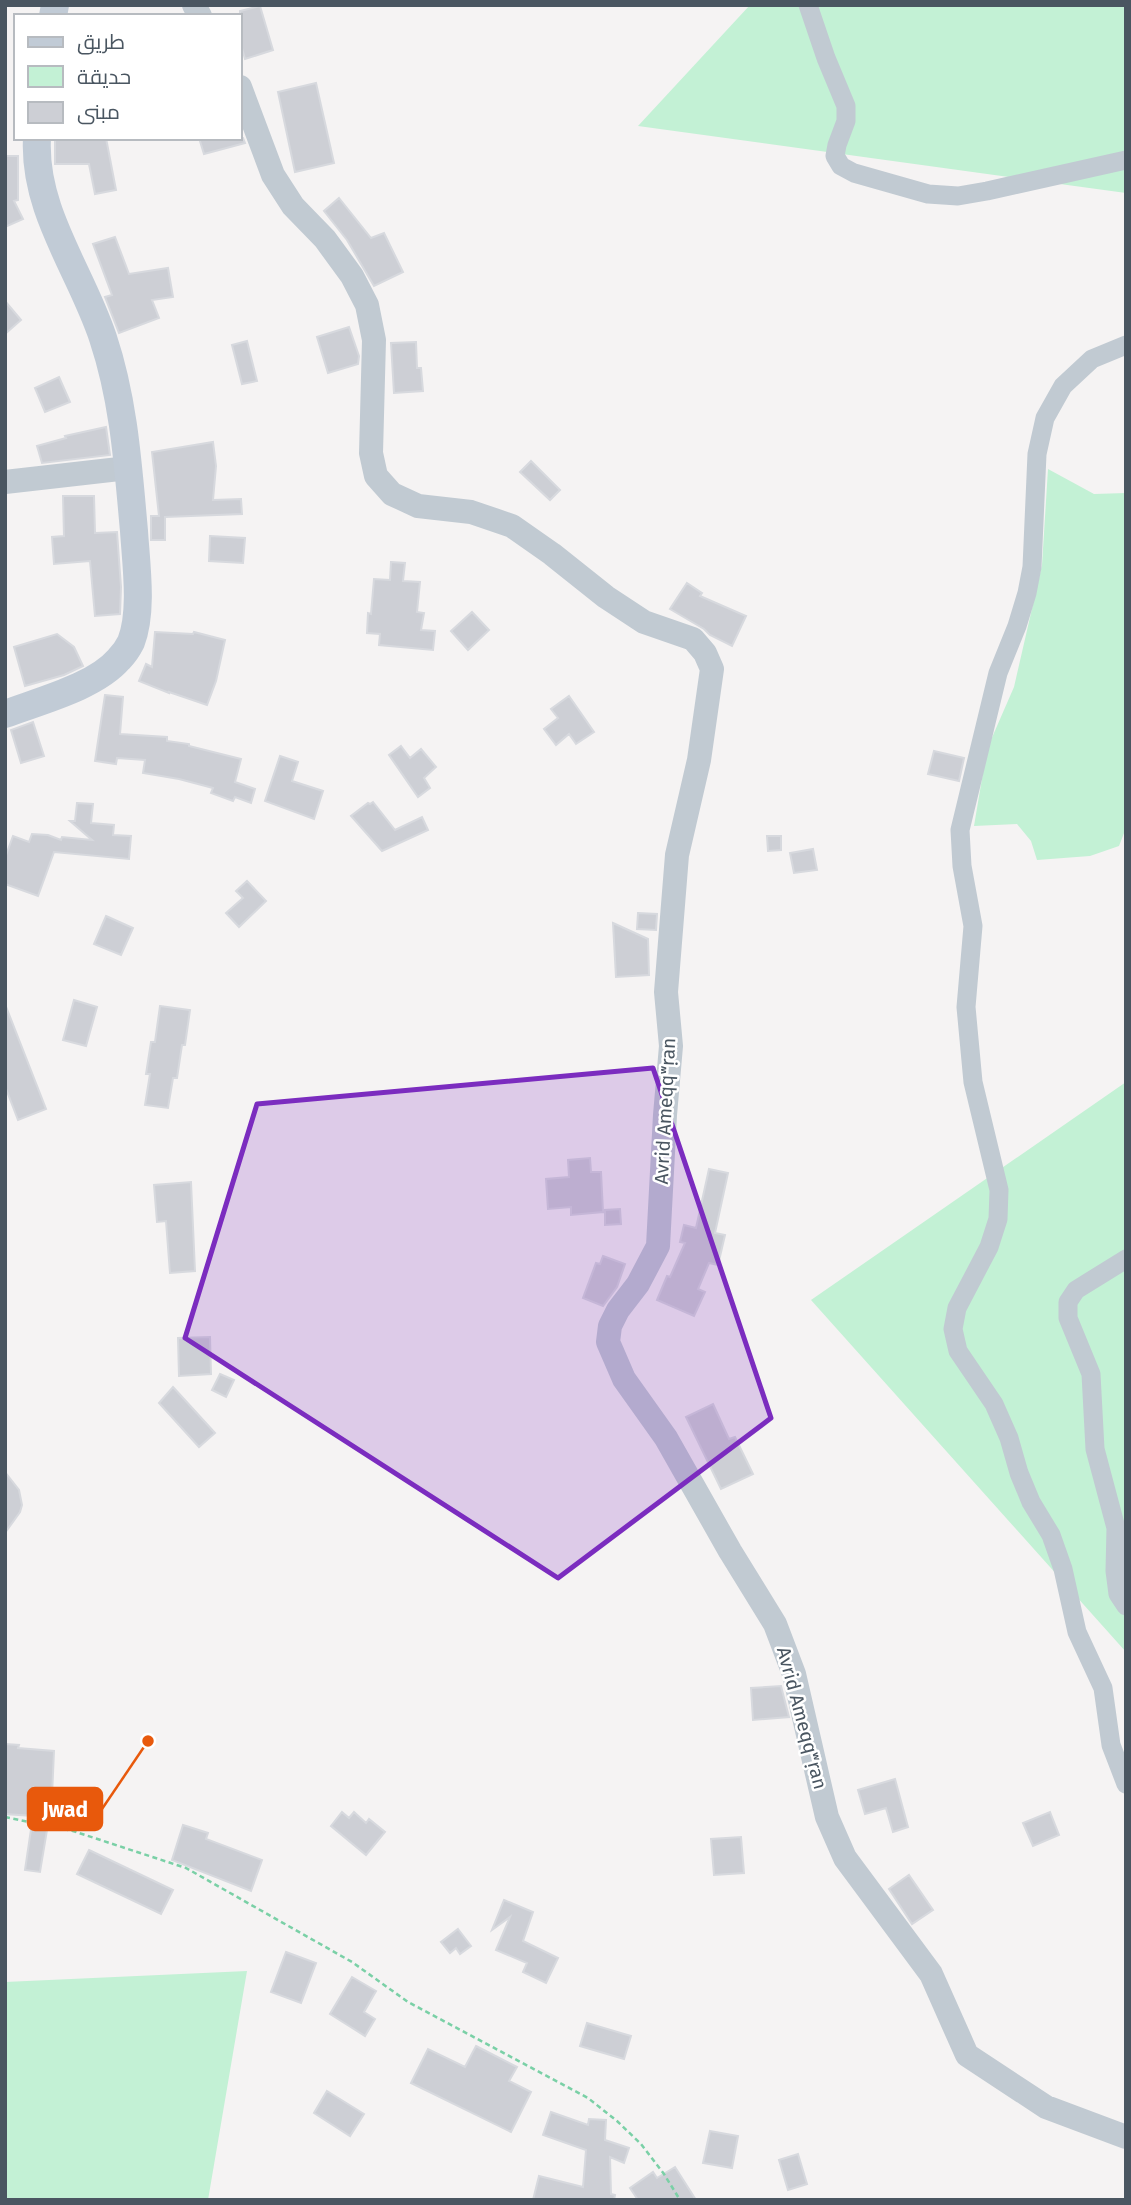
<svg xmlns="http://www.w3.org/2000/svg" width="1131" height="2205" font-family="'Fira Sans',Cairo,sans-serif">
  <style>
    .green { fill: #c3f1d5 }
    .building { fill: #cdcfd5; stroke: #d7d9de; stroke-width: 2 }
    .lines { fill: none; stroke-linecap: round; stroke-linejoin: round }
    .path { stroke: #7ad0a6; stroke-width: 2.5; stroke-dasharray: 5 3.5; stroke-linecap: butt }
    .minor { stroke: #c1cad2; stroke-width: 19 }
    .tertiary { stroke: #c1cad2; stroke-width: 24 }
    .secondary { stroke: #c1cbd6; stroke-width: 28 }
    .marked { fill: #7b2cbf; fill-opacity: 0.2; stroke: #7b2cbf; stroke-width: 5; stroke-linejoin: round }
    .labels { text-anchor: middle; dominant-baseline: central; stroke-width: 5; stroke-linejoin: round; paint-order: stroke }
    .street-label { font-size: 19px; fill: #4a5661; stroke: #fff }
    .leader { fill: none; stroke: #e8590c; stroke-width: 2.5 }
    .callout-dot { fill: #e8590c; stroke: #fff; stroke-width: 2.5 }
    .callout { fill: #e8590c; stroke: #e8590c; stroke-width: 2.5 }
    .callout-label { font-size: 21px; text-anchor: middle; font-weight: bold; fill: #fff }
  </style>
  <rect width="100%" height="100%" fill="#f5f3f3"/>
  <path class="green" d="M750,5H1126V193L638,126Z
    M1048,469L1094,494L1126,493V828L1119,846L1090,856L1037,860L1031,841L1017,824L974,826L987,749L1014,687L1042,565Z
    M1126,1082V1652L811,1300Z
    M247,1971L208,2200H5V1982Z"/>
  <path class="building" d="M260,6L273,50L245,59L240,41V11Z
    M316,83L334,163L295,172L278,92Z
    M55,138H106L116,190L95,194L89,164H55Z
    M199,138H243L245,143L204,154Z
    M5,156H18V200L14,201L23,219L5,227Z
    M339,198L371,238L384,233L403,272L374,286L347,240L324,211Z
    M115,237L129,274L168,268L173,297L152,300L159,318L119,333L105,297L112,295L93,244Z
    M5,301L21,320L5,334Z
    M349,327L359,356L358,364L328,373L317,337Z
    M247,341L257,381L242,384L232,345Z
    M416,342L417,368H421L423,391L394,393L391,343Z
    M59,377L70,402L45,412L35,388Z
    M106,427L110,455L42,463L37,446L66,438L65,436Z
    M213,442L216,466L213,500L241,499L242,514L165,517V540H151V516H159L152,452Z
    M531,461L560,490L550,500L520,472Z
    M63,496H94L95,533L117,532L121,587L120,614L95,616L90,561L54,564L52,537L64,536Z
    M210,536L245,538L243,563L209,561Z
    M391,562L405,563L403,581L420,582L417,612L424,613L421,630L435,631L433,650L379,645L380,634L367,633L368,613L371,614L374,579L390,580Z
    M687,583L702,593L700,596L746,616L732,646L710,635L704,629L670,609Z
    M472,612L489,630L468,650L451,631Z
    M155,632L193,634L194,632L225,640L216,681L207,705L169,692V693L139,681L146,664L152,667Z
    M57,634L74,647L83,666L64,675L25,686L14,647Z
    M105,695L123,697L120,734L167,737V741L189,744V746L241,759L235,782L255,789L251,803L235,797L233,801L211,793L213,788L179,779L143,773L145,760L117,758L116,764L95,761Z
    M569,696L594,732L576,744L569,734L556,745L544,729L558,718L551,709Z
    M33,722L44,756L21,763L11,730Z
    M401,746L410,758L421,749L436,767L424,778L430,788L418,797L389,755Z
    M934,751L964,758L959,781L928,774Z
    M280,756L298,762L292,781L323,791L314,819L265,801Z
    M373,802L395,830L422,817L428,830L382,851L351,816L368,803L370,804Z
    M77,803L93,804L91,823L114,825L113,835L131,836L129,859L54,852L38,896L5,884V858L13,836L29,842L32,834L48,835L61,840L62,837L92,840L70,821H75Z
    M767,836H781V850L768,851Z
    M813,849L817,870L794,873L790,853Z
    M247,881L266,901L239,927L226,913L243,898L236,891Z
    M638,913L657,914L656,930L637,929Z
    M106,916L133,928L121,955L94,944Z
    M613,923L648,939L649,975L616,977Z
    M74,1000L97,1007L86,1046L63,1040Z
    M5,1004L46,1109L18,1120L5,1086Z
    M160,1006L190,1010L185,1045H182L177,1078H173L168,1108L145,1105L150,1074H146L151,1042H155Z
    M590,1158L591,1172H601L603,1212L571,1215V1207L548,1209L546,1179L569,1177L568,1160Z
    M709,1169L728,1173L715,1233L725,1235L718,1265L709,1263L698,1289L705,1292L694,1316L657,1300L667,1276L670,1277L685,1243L680,1242L684,1225L696,1228Z
    M191,1182L195,1271L170,1273L166,1221L157,1222L154,1185Z
    M620,1209L621,1224L605,1225V1210Z
    M603,1256L625,1264L617,1287L603,1306L583,1298L596,1263L600,1264Z
    M210,1337L211,1374L179,1376L178,1338Z
    M220,1374L234,1380L226,1397L212,1390Z
    M173,1387L215,1433L199,1447L159,1403Z
    M713,1404L729,1439L735,1437L753,1474L721,1489L686,1417Z
    M5,1472L19,1490L22,1505L20,1512L5,1533Z
    M781,1686L789,1717L753,1720L751,1688Z
    M5,1744L19,1745L18,1748L54,1751L51,1818H49L40,1872L25,1870L33,1816L5,1814Z
    M895,1779L908,1827L893,1832L886,1808L865,1814L858,1790Z
    M342,1812L349,1818L354,1812L366,1823L369,1819L385,1832L366,1855L331,1826Z
    M1050,1812L1059,1835L1033,1846L1023,1823Z
    M183,1825L208,1833L206,1839L262,1860L251,1891L172,1860Z
    M741,1837L744,1873L714,1875L711,1839Z
    M89,1850L173,1890L161,1914L77,1874Z
    M909,1875L933,1910L912,1924L889,1889Z
    M504,1900L533,1912L523,1941L558,1958L546,1983L523,1972L527,1963L496,1950L510,1917L492,1930Z
    M458,1929L471,1946L460,1954L456,1948L450,1953L441,1942Z
    M286,1952L316,1963L301,2003L271,1992Z
    M352,1977L376,1991L364,2012L375,2019L365,2036L330,2014Z
    M587,2023L631,2036L624,2059L580,2046Z
    M476,2046L517,2067L509,2081L531,2092L511,2132L411,2083L428,2049L465,2067Z
    M327,2091L364,2114L350,2136L314,2113Z
    M551,2112L588,2125L589,2119L606,2120L605,2140L629,2148L624,2163L610,2157L611,2194L615,2195L614,2200H533L539,2176L583,2187L586,2150L543,2135Z
    M710,2131L738,2136L732,2168L703,2163Z
    M798,2154L807,2184L788,2190L779,2160Z
    M675,2167L696,2200H638L630,2188L653,2172L657,2178Z"/>
  <g class="lines">
    <path class="path" d="M5,1817L73,1831L186,1868L352,1962L408,2002L588,2098L617,2121L641,2144L664,2174L680,2200"/>
    <path class="minor" d="M808,5L826,58L846,106V121L837,145L835,156L841,166L854,173L928,194L958,196L987,191L1126,160
      M1126,345L1092,359L1063,386L1045,418L1037,454L1032,567L1027,593L1017,626L998,673L960,830L962,866L973,926L966,1007L973,1082L999,1190L998,1219L989,1247L957,1308L953,1329L958,1351L994,1404L1009,1438L1019,1473L1031,1502L1051,1535L1063,1569L1077,1632L1103,1688L1111,1745L1126,1784
      M1126,1259L1076,1290L1068,1302V1318L1091,1374L1095,1449L1116,1528L1115,1571L1118,1594L1126,1606"/>
    <path class="tertiary" d="M194,5L200,16
      M240,87L273,175L293,206L325,239L352,276L367,305L374,340L371,453L376,476L392,494L418,506L471,512L512,526L552,554L606,597L644,622L693,639L705,653L712,669L699,760L677,855L666,992L671,1046L665,1115L658,1246L638,1284L618,1310L610,1326L608,1342L624,1379L666,1438L730,1551L775,1624L794,1674L827,1817L845,1858L931,1974L967,2055L1046,2107L1126,2137
      M5,482L128,468"/>
    <path class="secondary" d="M53,16L55,5
      M5,714C39,701 95,687 119,659C124,654 128,648 131,642C143,612 136,563 134,531C128,465 124,401 103,338C81,271 33,211 37,138"/>
  </g>
  <path class="marked" d="M653,1068L771,1418L558,1578L185,1338L257,1104Z"/>
  <g class="labels">
    <g class="street-label">
      <text transform="translate(665 1111) rotate(-87)">Avrid Ameqqʷṛan</text>
      <text transform="translate(802 1718) rotate(75)">Avrid Ameqqʷṛan</text>
    </g>
  </g>
  <path class="leader" d="M148 1741L102 1809"/>
  <circle class="callout-dot" cx="148" cy="1741" r="7"/>
  <rect class="callout" x="28" y="1788" width="74" height="42" rx="7"/>
  <g class="callout-label">
    <text x="65" y="1817">Jwad</text>
  </g>
  <rect width="1131" height="2205" fill="none" stroke="#4a5661" stroke-width="14"/>
  <rect x="14" y="14" width="228" height="126" fill="#ffffff" stroke="#b7bbc0" stroke-width="2"/>
  <rect x="28" y="37" width="35" height="10" fill="#c1cbd6" stroke="#b7bbc0" stroke-width="2"/>
  <text x="77" y="49" font-size="21" fill="#4a5661">طريق</text>
  <rect x="28" y="66" width="35" height="21" fill="#c3f1d5" stroke="#b7bbc0" stroke-width="2"/>
  <text x="77" y="84" font-size="21" fill="#4a5661">حديقة</text>
  <rect x="28" y="102" width="35" height="21" fill="#cdcfd5" stroke="#b7bbc0" stroke-width="2"/>
  <text x="77" y="119" font-size="21" fill="#4a5661">مبنى</text>
</svg>
